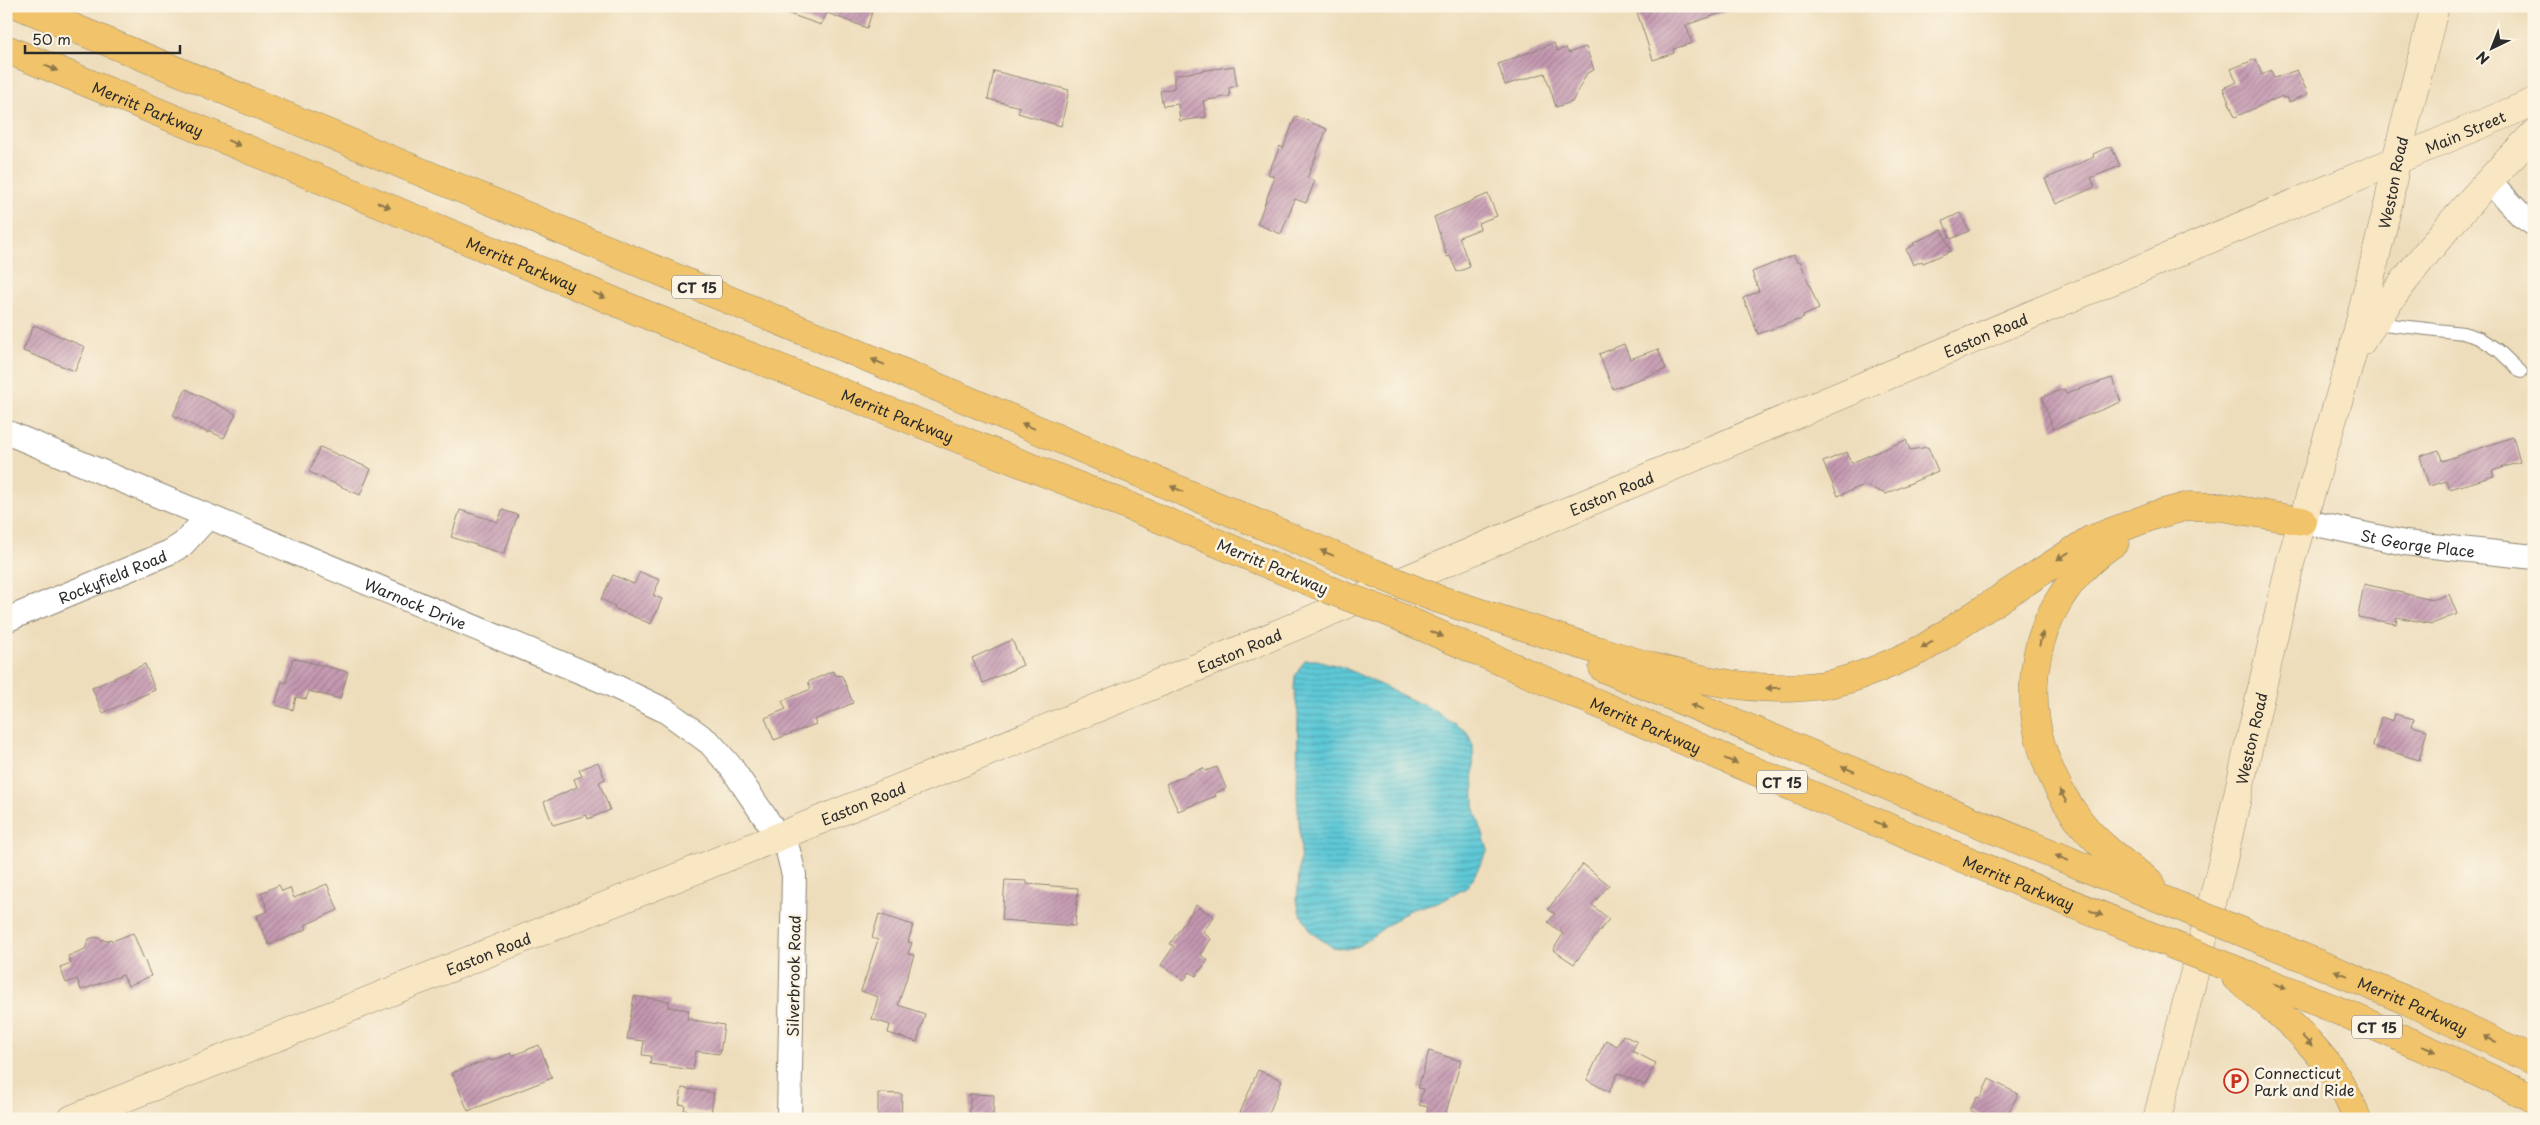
<svg xmlns="http://www.w3.org/2000/svg" width="2540" height="1125" font-family="'Playpen Sans',sans-serif">
  <style>
    .water { fill: url(#water-rules); stroke: #447a81 }
    .building { fill: url(#building-hatch) }
    .lines { fill: none; stroke-linecap: round; stroke-linejoin: round }
    .service-casing { stroke: #8c8473; stroke-width: 14 }
    .minor-casing { stroke: #8c8473; stroke-width: 26 }
    .secondary-casing { stroke: #8c8473; stroke-width: 29 }
    .motorway-casing { stroke: #8c8473; stroke-width: 29 }
    .service { stroke: #fff; stroke-width: 12 }
    .minor { stroke: #fff; stroke-width: 24 }
    .secondary { stroke: #f9e7c3; stroke-width: 28 }
    .motorway { stroke: #f1c36a; stroke-width: 28 }
    .motorway-bridge-casing { stroke: #8c8473; stroke-width: 29; stroke-linecap: butt }
    .motorway-bridge { stroke: #f1c36a; stroke-width: 28 }
    .oneway { fill: #8e774a }
    .labels { text-anchor: middle; dominant-baseline: central; stroke-width: 5; stroke-linejoin: round; paint-order: stroke }
    .shield { fill: #fcf5e5; stroke: #6a6863; stroke-width: 1 }
    .shield-label { font-size: 14px; font-weight: bold; fill: #2b2b2b }
    .street-label { font-size: 15px; fill: #2b2b2b; stroke: #fcf5e5 }
    .poi-label { font-size: 15px; fill: #2b2b2b; stroke: #fcf5e5; text-anchor: start }
  </style>
  <defs>
    <pattern id="water-rules" width="6" height="5" patternUnits="userSpaceOnUse" patternTransform="scale(1.25)"><rect width="6" height="5" fill="#5ec9d7"/><path d="M0 2.5h6" fill="none" stroke="#4ea3af"/></pattern>
    <pattern id="building-hatch" width="6" height="6" patternUnits="userSpaceOnUse" patternTransform="scale(1.25)"><rect width="6" height="6" fill="#c396b0"/><path d="M-1 1l2-2M0 6l6-6M5 7l2-2" fill="none" stroke="#9f7b8f"/></pattern>
  </defs>
  <rect width="100%" height="100%" fill="#fcf5e5"/>
  <filter id="ink" filterUnits="userSpaceOnUse"><feTurbulence type="fractalNoise" baseFrequency=".02" numOctaves="2"/><feDisplacementMap in="SourceGraphic" scale="10" xChannelSelector="R" yChannelSelector="G"/><feConvolveMatrix kernelMatrix="1 2 1 2 8 2 1 2 1" color-interpolation-filters="sRGB"/></filter>
  <filter id="wash" filterUnits="userSpaceOnUse"><feTurbulence type="fractalNoise" baseFrequency=".0096" numOctaves="4" result="noise"/><feDisplacementMap in="SourceGraphic" scale="20" xChannelSelector="R" yChannelSelector="G"/><feGaussianBlur stdDeviation="1.12" result="paint"/><feColorMatrix in="noise" values="0 0 0 0 0 0 0 0 0 0 0 0 0 0 0 0 0 1.4 0 .05"/><feComposite in="paint" operator="in"/></filter>
  <g filter="url(#wash)">
    <rect width="100%" height="100%" fill="#edb"/>
    <path class="water" d="M1305,660H1317L1345,668L1433,710L1467,732L1473,745L1474,806L1488,850L1473,878L1466,888L1444,900L1409,910L1357,947L1345,949L1332,947L1312,933L1299,911L1297,899L1301,849L1297,796L1298,714L1294,689L1295,676Z"/>
    <g id="blocks">
      <path class="building" d="M776,6H874L867,28L827,13L821,25L775,9Z
        M1635,6H1734V9L1686,25L1692,43L1673,49L1674,53L1653,60Z
        M1554,43L1557,51L1566,48L1568,53L1586,47L1594,70L1587,73L1572,102L1556,107L1545,73L1505,85L1498,64Z
        M2256,59L2262,75L2271,70L2274,78L2297,70L2308,94L2289,102L2287,97L2283,98L2282,96L2235,117L2223,88L2237,82L2231,69Z
        M1234,66L1237,86L1229,88L1230,96L1203,101L1206,117L1180,121L1178,104L1163,106L1160,91L1174,88V75Z
        M994,71L1069,90L1061,126L1018,113L1020,107L988,99Z
        M1296,116L1327,129L1307,178L1315,181L1306,203L1295,199L1281,234L1257,224L1275,177L1268,174L1280,146L1283,148Z
        M2111,146L2120,166L2091,178L2095,187L2056,204L2045,179L2094,157L2093,154Z
        M1488,194L1497,216L1478,223L1480,229L1459,237L1470,267L1457,272L1450,256L1447,257L1434,217Z
        M1960,213L1969,231L1951,239L1943,221Z
        M1942,230L1951,251L1923,263L1922,261L1913,265L1906,249L1914,245L1913,243Z
        M1794,255L1797,262L1800,261L1819,309L1803,316L1804,318L1758,334L1743,298L1759,291L1752,272Z
        M34,325L85,347L75,371L23,351Z
        M1624,344L1630,359L1658,349L1666,369L1613,389L1599,354Z
        M2112,378L2121,402L2053,429L2042,397L2064,389L2066,393Z
        M186,389L236,414L224,438L209,431L208,433L173,415Z
        M2513,437L2520,462L2492,471L2494,476L2450,489L2447,481L2429,486L2420,456L2439,450L2442,461Z
        M1906,440L1910,450L1928,447L1938,471L1886,494L1864,485L1838,496L1823,462L1847,452L1851,463Z
        M320,447L371,469L360,495L309,472Z
        M460,510L498,522L502,510L518,515L504,554L451,537Z
        M640,572L660,580L653,595L662,599L651,624L614,608L615,606L601,599L613,575L634,584Z
        M2364,584L2432,600L2449,594L2457,614L2432,624L2397,617L2396,624L2358,617Z
        M1012,640L1023,665L983,683L972,658Z
        M293,658L348,672L340,699L309,691L306,699L296,697L293,710L275,705L282,682L286,683Z
        M145,664L155,690L103,713L92,688Z
        M833,671L835,675L842,676L853,703L814,720L816,724L774,740L765,718L786,709L782,701L811,689L808,682Z
        M2395,714L2414,719L2412,726L2427,730L2419,760L2373,746L2381,717L2393,721Z
        M598,762L605,779L599,782L610,810L588,819L587,815L553,825L544,802L577,787L574,779L582,776L579,770Z
        M1217,767L1226,788L1215,793L1216,796L1178,811L1166,784L1203,768L1205,771Z
        M1583,864L1609,885L1592,905L1609,919L1574,964L1553,950L1563,934L1548,922L1555,914L1548,909Z
        M1005,880L1027,881V884L1078,888L1075,926L1002,920Z
        M327,884L338,910L305,925L307,929L269,945L256,916L268,911L261,893L279,885L282,891L290,888L294,898Z
        M1196,905L1214,917L1203,932L1211,939L1201,955L1208,960L1196,976L1190,972L1184,980L1161,965L1174,946L1170,944Z
        M879,914L913,925L908,942L912,943L908,954L914,955L898,1005L925,1014L917,1042L888,1033L890,1025L872,1019L878,997L861,991L878,940L872,938Z
        M133,933L151,976L128,986L123,975L81,990L77,979L66,983L60,967L71,963L68,956L85,949L89,939L96,937L106,941L111,939L112,941Z
        M634,996L669,1001L668,1007L689,1010L687,1019L724,1025L720,1054L696,1051L693,1070L650,1064L651,1056L642,1055L644,1041L627,1039Z
        M1623,1035L1637,1042L1632,1051L1656,1063L1645,1085L1618,1073L1609,1092L1587,1080L1606,1040L1617,1046Z
        M539,1045L552,1078L468,1111L452,1073L490,1059L491,1061L511,1053L512,1056Z
        M1429,1051L1461,1061L1444,1119H1425L1428,1107L1419,1105L1423,1089L1418,1088Z
        M1258,1070L1282,1080L1267,1119H1254L1240,1113Z
        M1989,1079L2018,1094L2005,1119H1987L1970,1110L1977,1097L1980,1098Z
        M682,1088L714,1093L711,1113L684,1110L685,1105L679,1104Z
        M878,1093L902,1094L901,1119H878Z
        M970,1094L994,1095L993,1116H970Z"/>
    </g>
  </g>
  <g filter="url(#ink)">
    <use href="#blocks" fill-opacity="0" stroke="#8c8473" stroke-width="1"/>
    <g class="lines">
      <g class="service-casing">
        <path id="service" d="M2374,323L2463,333L2479,338L2498,350L2521,372"/>
      </g>
      <g class="minor-casing">
        <g id="minor">
          <path d="M2488,180L2522,216L2534,224"/>
          <path id="s1" d="M6,432L608,683L666,711L710,743L731,767L788,851L794,875L789,1119"/>
          <path id="s2" d="M2302,521L2405,543L2534,557"/>
          <path id="s3" d="M6,620L170,552L183,544L207,518"/>
        </g>
      </g>
      <g class="secondary-casing">
        <g id="secondary">
          <path d="M2361,342C2411,266 2470,198 2534,134"/>
          <path id="s4" d="M72,1119L778,837L1218,659L2534,102"/>
          <path id="s5" d="M2157,1119L2222,864L2291,560L2351,358L2389,201L2396,160L2435,6"/>
        </g>
      </g>
      <g class="motorway-casing">
        <g id="motorway">
          <path d="M21,6L876,361L1372,572"/>
          <path id="s6" d="M6,49L676,327L1129,506L1327,589"/>
          <path d="M2115,542C2018,608 2010,729 2079,820C2099,846 2125,864 2151,883"/>
          <path d="M1435,598C1486,614 1536,631 1587,647C1665,671 1742,697 1824,685C1859,679 1892,663 1924,648L2090,540L2155,515L2189,506L2222,507L2302,521"/>
          <path id="s7" d="M1393,614C1651,728 1912,839 2173,945"/>
          <path d="M1603,668L2188,910"/>
          <path id="s8" d="M2230,927L2408,1001L2534,1061"/>
          <path d="M2218,963C2325,1003 2430,1049 2534,1099"/>
          <path d="M2236,978C2284,1016 2337,1059 2357,1119"/>
        </g>
      </g>
      <use href="#service" class="service"/>
      <use href="#minor" class="minor"/>
      <use href="#secondary" class="secondary"/>
      <use href="#motorway" class="motorway"/>
      <g class="motorway-bridge-casing">
        <path id="motorway-bridge" d="M1372,572L1435,598
          M1327,589L1393,614
          M2188,910L2230,927
          M2173,945L2218,963"/>
      </g>
      <use href="#motorway-bridge" class="motorway-bridge"/>
    </g>
    <defs><path id="oneway-solid" d="M-6-.8H1V-3.2L6.5 0L1 3.2V.8H-6Z" transform="scale(1.25)"/></defs>
    <g class="oneway">
      <use href="#oneway-solid" transform="translate(51 68) rotate(23)"/>
      <use href="#oneway-solid" transform="translate(234 143) rotate(23)"/>
      <use href="#oneway-solid" transform="translate(384 205) rotate(23)"/>
      <use href="#oneway-solid" transform="translate(599 295) rotate(23)"/>
      <use href="#oneway-solid" transform="translate(878 362) rotate(-157)"/>
      <use href="#oneway-solid" transform="translate(1028 426) rotate(-157)"/>
      <use href="#oneway-solid" transform="translate(1177 489) rotate(-157)"/>
      <use href="#oneway-solid" transform="translate(1327 553) rotate(-157)"/>
      <use href="#oneway-solid" transform="translate(2063 556) rotate(148)"/>
      <use href="#oneway-solid" transform="translate(1437 634) rotate(24)"/>
      <use href="#oneway-solid" transform="translate(2041 639) rotate(-76)"/>
      <use href="#oneway-solid" transform="translate(1927 645) rotate(149)"/>
      <use href="#oneway-solid" transform="translate(1773 688) rotate(178)"/>
      <use href="#oneway-solid" transform="translate(1697 707) rotate(-158)"/>
      <use href="#oneway-solid" transform="translate(1731 761) rotate(23)"/>
      <use href="#oneway-solid" transform="translate(1848 769) rotate(-158)"/>
      <use href="#oneway-solid" transform="translate(2063 796) rotate(-120)"/>
      <use href="#oneway-solid" transform="translate(1881 824) rotate(23)"/>
      <use href="#oneway-solid" transform="translate(2062 858) rotate(-158)"/>
      <use href="#oneway-solid" transform="translate(2096 913) rotate(22)"/>
      <use href="#oneway-solid" transform="translate(2341 973) rotate(-158)"/>
      <use href="#oneway-solid" transform="translate(2280 986) rotate(21)"/>
      <use href="#oneway-solid" transform="translate(2490 1039) rotate(-155)"/>
      <use href="#oneway-solid" transform="translate(2307 1041) rotate(46)"/>
      <use href="#oneway-solid" transform="translate(2429 1049) rotate(23)"/>
    </g>
  </g>
  <defs>
    <g id="parking-ring" transform="scale(1.25)"><circle r="9.5" fill="#fcf5e5" stroke="#c8321e" stroke-width="1.5"/><path d="M-3.5-5.5H1a3.5 3.5 0 0 1 0 7H-1V5.5H-3.5ZM-1-3.4V-.6H.8a1.4 1.4 0 0 0 0-2.8Z" fill="#c8321e"/></g>
  </defs>
  <g fill-rule="evenodd">
    <use href="#parking-ring" x="2236" y="1081"/>
  </g>
  <g class="labels">
    <g class="shield">
      <rect x="672" y="275.5" width="50" height="23" rx="4"/>
      <rect x="1757" y="770.5" width="50" height="23" rx="4"/>
      <rect x="2352" y="1015.5" width="50" height="23" rx="4"/>
    </g>
    <g class="shield-label">
      <text x="697" y="287">CT 15</text>
      <text x="1782" y="782">CT 15</text>
      <text x="2377" y="1027">CT 15</text>
    </g>
    <g class="street-label">
      <text stroke="none"><textPath href="#s6" startOffset="154">Merritt Parkway</textPath></text>
      <text stroke="none"><textPath href="#s4" startOffset="2589">Main Street</textPath></text>
      <text stroke="none"><textPath href="#s5" startOffset="966">Weston Road</textPath></text>
      <text stroke="none"><textPath href="#s6" startOffset="559">Merritt Parkway</textPath></text>
      <text stroke="none"><textPath href="#s4" startOffset="2068">Easton Road</textPath></text>
      <text stroke="none"><textPath href="#s6" startOffset="964">Merritt Parkway</textPath></text>
      <text stroke="none"><textPath href="#s4" startOffset="1662">Easton Road</textPath></text>
      <text stroke="none"><textPath href="#s2" startOffset="118">St George Place</textPath></text>
      <text transform="translate(1273 566) rotate(23)">Merritt Parkway</text>
      <text stroke="none"><textPath href="#s3" startOffset="115">Rockyfield Road</textPath></text>
      <text stroke="none"><textPath href="#s1" startOffset="444">Warnock Drive</textPath></text>
      <text stroke="none"><textPath href="#s4" startOffset="1258">Easton Road</textPath></text>
      <text stroke="none"><textPath href="#s7" startOffset="276">Merritt Parkway</textPath></text>
      <text stroke="none"><textPath href="#s5" startOffset="392">Weston Road</textPath></text>
      <text stroke="none"><textPath href="#s4" startOffset="852">Easton Road</textPath></text>
      <text stroke="none"><textPath href="#s7" startOffset="681">Merritt Parkway</textPath></text>
      <text stroke="none"><textPath href="#s4" startOffset="448">Easton Road</textPath></text>
      <text transform="translate(793 976) rotate(-89)">Silverbrook Road</text>
      <text stroke="none"><textPath href="#s8" startOffset="199">Merritt Parkway</textPath></text>
    </g>
    <g class="poi-label">
      <text x="2254" y="1072">Connecticut<tspan x="2254" dy="17">Park and Ride</tspan></text>
    </g>
  </g>
  <rect width="2540" height="1125" fill="none" stroke="#fcf5e5" stroke-width="25"/>
  <g transform="translate(2492 48) rotate(223)" stroke="#fcf5e5" stroke-width="4" paint-order="stroke">
  <path d="M0-4L9 19L0 12L-9 19Z" fill="#2b2b2b"/>
  <text y="-8" font-size="14" font-weight="bold" text-anchor="middle" fill="#2b2b2b">N</text>
  </g>
  <path d="M25 45v8h155v-8" fill="none" stroke="#2b2b2b" stroke-width="2.5"/>
  <text x="32" y="45" font-size="15" fill="#2b2b2b" stroke="#fcf5e5" stroke-width="4" paint-order="stroke">50 m</text>
</svg>
